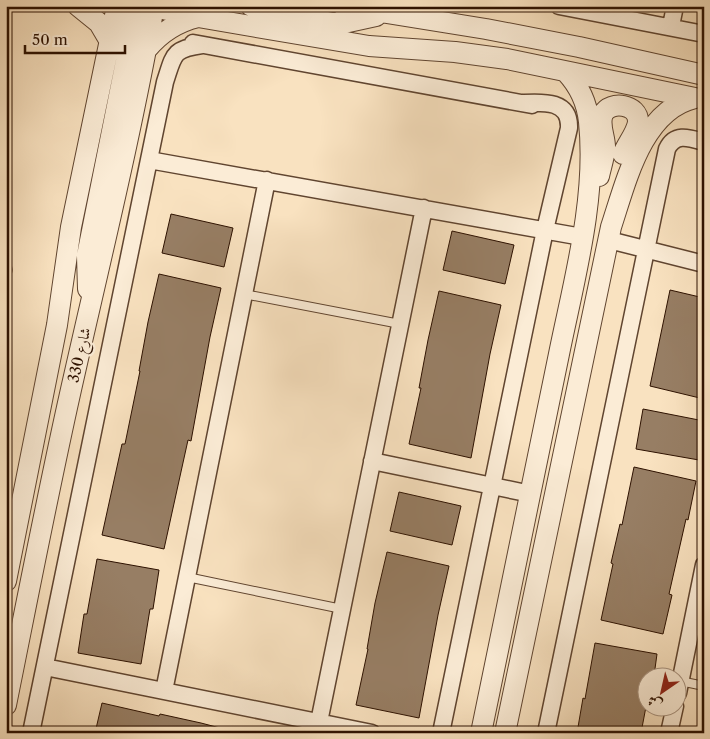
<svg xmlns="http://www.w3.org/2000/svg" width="710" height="739" font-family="'Libre Caslon Text',Amiri,serif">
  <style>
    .building { fill: #977e64; stroke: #2d1100 }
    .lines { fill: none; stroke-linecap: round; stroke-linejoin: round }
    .service-casing { stroke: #604530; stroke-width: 10 }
    .minor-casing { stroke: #604530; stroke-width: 19 }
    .tertiary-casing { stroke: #604530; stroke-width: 22 }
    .service { stroke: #fbecd6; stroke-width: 8 }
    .minor { stroke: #fbecd6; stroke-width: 16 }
    .tertiary { stroke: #fbecd6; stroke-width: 20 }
    .labels { text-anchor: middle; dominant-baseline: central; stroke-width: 4.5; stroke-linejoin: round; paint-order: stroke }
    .street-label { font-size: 15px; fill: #2d1100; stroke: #fbecd6 }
  </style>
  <rect width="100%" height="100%" fill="#f9e2c0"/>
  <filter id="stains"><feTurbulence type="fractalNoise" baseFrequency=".004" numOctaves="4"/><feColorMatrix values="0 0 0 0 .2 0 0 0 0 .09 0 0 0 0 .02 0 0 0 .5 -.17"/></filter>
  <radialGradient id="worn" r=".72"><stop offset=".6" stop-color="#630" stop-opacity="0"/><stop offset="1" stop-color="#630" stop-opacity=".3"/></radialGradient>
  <path class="building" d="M171,214L233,228L224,267L162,253Z
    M452,231L514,245L505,284L443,270Z
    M159,274L221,288L210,337L191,441L188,440L164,549L102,535L122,444H125L140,371H139L148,322Z
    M670,290L704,298V399L650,386Z
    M439,291L501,305L490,354L471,458L409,444L421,388H419L428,340Z
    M643,409L704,421V433L699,460L636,449Z
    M634,467L696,481L688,520L686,519L669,594L672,595L663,634L601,620L613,564L611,563L620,524L622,525Z
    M399,492L461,506L452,545L390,531Z
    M387,552L449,566L438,615L419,718L356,705L368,649H367L375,603Z
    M97,559L159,570L153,609H150L141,664L78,653L84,614H87Z
    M595,643L657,654L654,676H648V696L641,733H577L583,698L585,699Z
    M102,703L159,716L160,714L201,723L220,728L219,733H95Z"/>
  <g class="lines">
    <g class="service-casing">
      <path id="service" d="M6,263L8,270L6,276
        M244,294L400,324
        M187,577L342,609
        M680,681L704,686"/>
    </g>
    <g class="minor-casing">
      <path id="minor" d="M559,6L704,34
        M671,26L675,6
        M193,43L532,105
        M149,160L582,237
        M609,240L704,264
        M372,461L531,494
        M45,667L372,733
        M164,691L267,180
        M678,693L704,565
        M319,722L424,208
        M31,733L165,82C174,55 172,49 202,45
        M441,733L545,230L569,128C570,100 543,102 523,103
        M546,733L667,149C675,132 690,138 704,142
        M669,733L675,706"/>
    </g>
    <g class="tertiary-casing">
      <path id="tertiary" d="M78,6L99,23L109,40
        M150,6L198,17L369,46L455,52L507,59L695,98
        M251,6L332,23H344L376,16
        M343,6L486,29L579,47L704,75
        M147,49C161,32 177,22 198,17
        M599,176C601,167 604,158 605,149C606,138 598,125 603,114C610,100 639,104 638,122C637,132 627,144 623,154
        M88,289L87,256L137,6
        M6,581L57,325L71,227L117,6
        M6,705C27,601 47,497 70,394C99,265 131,136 154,6
        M481,733C507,607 534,481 559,354C574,280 597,198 589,122C587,102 579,86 566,72
        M505,733L611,227C626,182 642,110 695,98"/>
    </g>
    <use href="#service" class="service"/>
    <use href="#minor" class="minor"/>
    <use href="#tertiary" class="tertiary"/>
  </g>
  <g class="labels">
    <g class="street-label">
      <text transform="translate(79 355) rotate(-77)">شارع 330</text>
    </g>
  </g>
  <rect width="710" height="739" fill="none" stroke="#f9e2c0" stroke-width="25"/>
  <rect x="8" y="8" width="695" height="724" fill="none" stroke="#2d1100" stroke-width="2.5"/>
  <rect x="12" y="12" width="685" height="714" fill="none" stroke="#2d1100"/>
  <g transform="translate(662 692) rotate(214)"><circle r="24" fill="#fbecd6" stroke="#a99480"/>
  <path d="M0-4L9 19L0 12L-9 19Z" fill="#8f2418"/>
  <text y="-8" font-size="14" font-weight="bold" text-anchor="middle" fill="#2d1100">ش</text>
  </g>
  <path d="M25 45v8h100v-8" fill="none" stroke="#2d1100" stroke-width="2.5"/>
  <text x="32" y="45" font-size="15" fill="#2d1100" stroke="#fbecd6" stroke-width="4" paint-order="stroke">50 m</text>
  <rect width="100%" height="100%" filter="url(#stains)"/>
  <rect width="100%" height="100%" fill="url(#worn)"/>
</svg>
